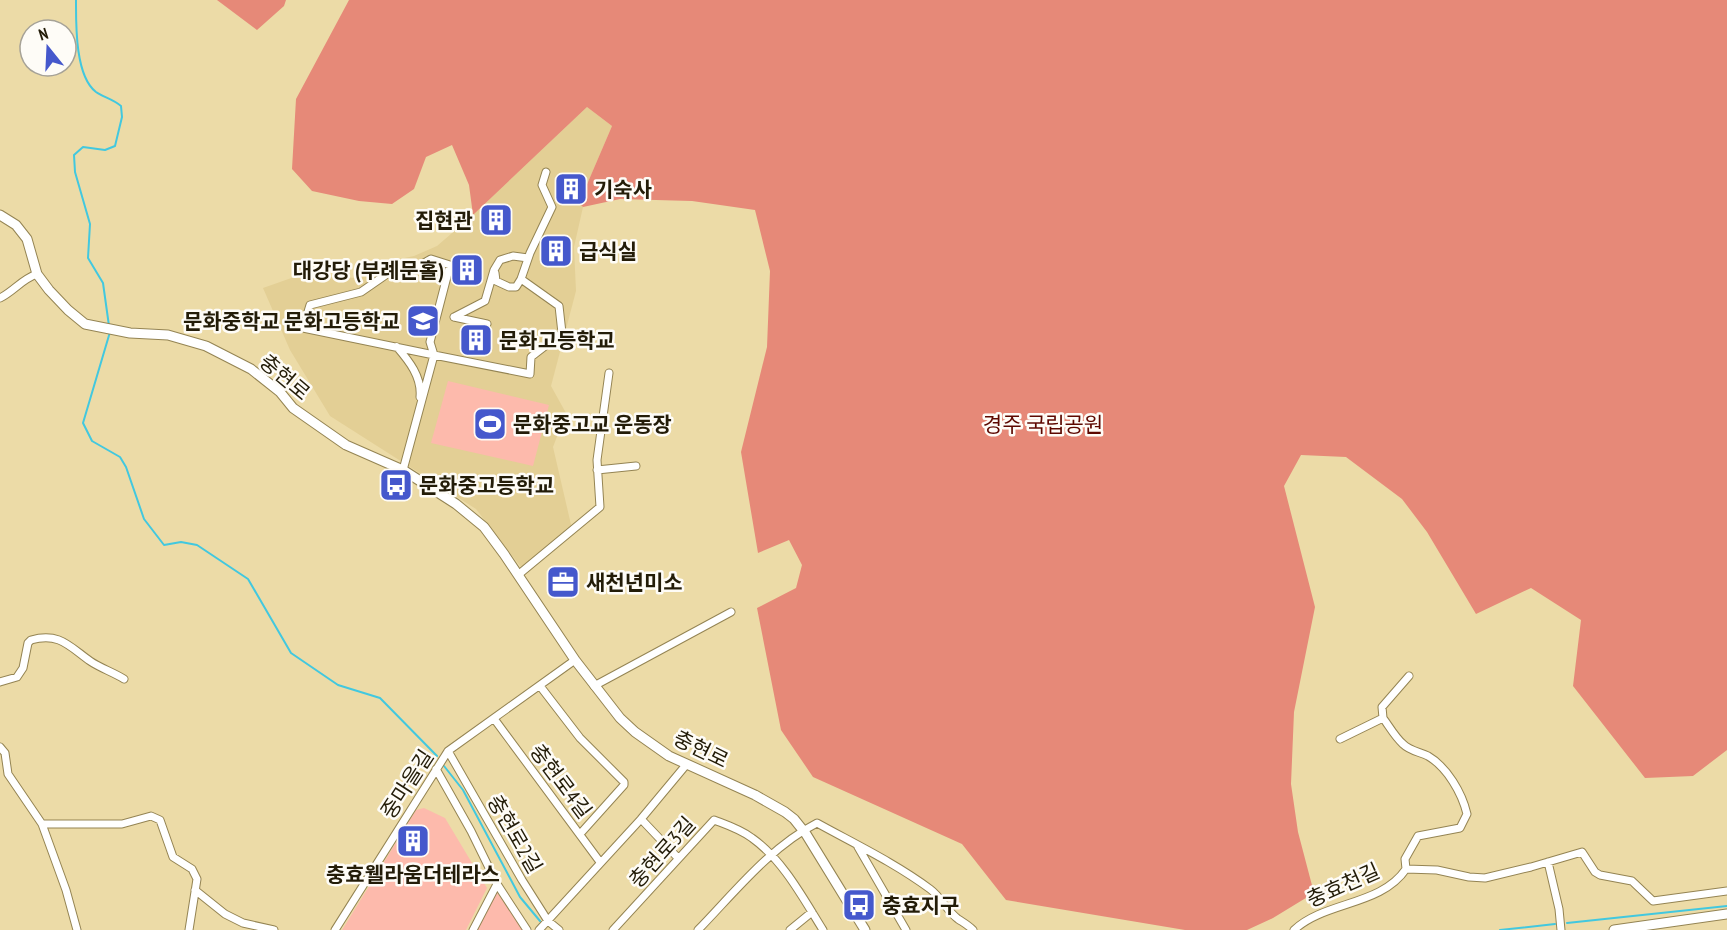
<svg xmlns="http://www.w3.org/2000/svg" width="1727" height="930" font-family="'PT Sans Narrow','Noto Sans KR',sans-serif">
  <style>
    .built { fill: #e3cf95 }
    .green { fill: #fdbaac }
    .forest { fill: #e68978 }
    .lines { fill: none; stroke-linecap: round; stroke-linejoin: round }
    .stream { stroke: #42c8df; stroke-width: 2 }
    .street-casing { stroke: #948453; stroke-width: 9 }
    .secondary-casing { stroke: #948453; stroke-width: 11 }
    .street { stroke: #fff; stroke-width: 7 }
    .secondary { stroke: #fff; stroke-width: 9 }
    .labels { text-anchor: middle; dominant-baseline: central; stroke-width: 5; stroke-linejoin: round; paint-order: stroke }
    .poi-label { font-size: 21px; font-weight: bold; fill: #231c08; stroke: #fefcf7; text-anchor: start }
    .street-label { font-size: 21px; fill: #231c08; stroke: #fefcf7 }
    .park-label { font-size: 21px; fill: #5d0800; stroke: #fefcf7 }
  </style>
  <rect width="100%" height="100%" fill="#ecdba7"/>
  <path class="built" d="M587,107L612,126L579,203L583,207L574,247L576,291L551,386L566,413L553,447L572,529L521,567L476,509L330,416L290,350L263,288L297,276L358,278L390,261L414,256L437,246L473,215Z"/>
  <path class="green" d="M448,381L549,405L533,466L431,443Z
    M424,808L445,818L487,888L466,930H342L416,810Z
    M496,891L523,930H477Z"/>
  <path class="forest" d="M217,0H286L284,6L257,30Z
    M349,0H1727V750L1693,776L1645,778L1573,686L1581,620L1531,588L1476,614L1427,532L1402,499L1346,457L1301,455L1284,486L1315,607L1294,712L1291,784L1298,832L1314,893L1273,918L1247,930H1185L1006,900L962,844L813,777L781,730L757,608L796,588L802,565L789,540L758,553L741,452L767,347L770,271L755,210L692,201L620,199L583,207L579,203L612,126L587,107L473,215L469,185L452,145L426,157L414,189L392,204L359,201L312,191L292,169L296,99Z"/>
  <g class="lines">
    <path class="stream" d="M76,0C76,24 75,76 96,92C103,97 113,99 121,106L122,117L115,146L105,150L83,147L74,155L75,172L90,224L88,258L103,283L109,326
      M110,332L83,423L92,441L120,457L126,467L144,519L164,545L181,542L197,545L248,579L291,653L338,685L380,698L437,756
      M444,766L463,790L520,897L540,921
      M1567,923L1727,906
      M1500,930L1555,924"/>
    <g class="street-casing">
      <path id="street" d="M495,273L496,281L509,287H516L521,279
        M0,298C14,291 22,279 37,274
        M454,317L485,301L494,270L500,260L513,256L528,258
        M454,317L487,324
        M397,347C409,361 422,377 420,397
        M403,470L434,355L303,328L310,305L361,292L387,274L414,269L431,259L450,265L430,342L434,355L530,374L531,357L562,333L559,306L521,279L530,253L552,207L542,185L546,172
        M597,470L636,466
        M518,575L600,507L597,460L609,373
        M0,682L17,677L23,668L28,643L31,640C59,632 69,646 90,661C100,668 113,672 124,679
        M540,686L580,738L624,782V785L580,834
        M594,686L731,612
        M1383,718L1382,707L1409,676
        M495,720L600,862
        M1340,739L1383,718C1389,726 1395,737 1403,744C1410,751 1420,752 1428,756C1447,767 1462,793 1467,814L1460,828L1418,836L1405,859L1406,869
        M0,747L5,753L8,774L42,824L66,890L77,930
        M448,751L522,880L548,921L559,930
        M436,769L471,831L497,884L527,930
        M641,819L678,858
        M42,824H122L151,816L160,820L173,857L192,869L197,879L189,930
        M858,847L906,930
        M1548,862L1559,909L1561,930
        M195,890L225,914L243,923L274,930
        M335,930L448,751L575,660
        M473,930L497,884
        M539,930L641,819L686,765
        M613,930L714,820C727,825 740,829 752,838C783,860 803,898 823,930
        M698,930C734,893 770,847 817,823C855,844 895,863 930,889C941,897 947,911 958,919C964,923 968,925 973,930
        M790,930L812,912
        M1294,930C1325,901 1381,906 1406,869L1437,870L1469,877L1485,878L1531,867L1582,852L1595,872L1600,875L1632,881L1653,901L1727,891"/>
    </g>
    <g class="secondary-casing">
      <path id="secondary" d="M0,215L16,225L27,239L37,274L49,290L68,310L85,324L130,333L168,335L206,346L251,369L280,392L293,408L346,445L403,470L456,504L484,527L504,554L575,660L620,718L635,732L669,756L755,795L785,812L794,819L806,834L865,930
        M1614,930L1727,914"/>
    </g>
    <use href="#street" class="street"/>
    <use href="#secondary" class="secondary"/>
  </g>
  <defs>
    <g id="building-square" transform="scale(1.725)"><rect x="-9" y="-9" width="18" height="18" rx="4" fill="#4558cc" stroke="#fefcf7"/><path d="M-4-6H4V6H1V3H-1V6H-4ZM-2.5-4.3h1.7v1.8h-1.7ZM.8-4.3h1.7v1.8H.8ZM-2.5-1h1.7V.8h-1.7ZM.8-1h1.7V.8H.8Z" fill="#fff"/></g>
    <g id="school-square" transform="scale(1.725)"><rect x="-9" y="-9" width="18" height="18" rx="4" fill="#4558cc" stroke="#fefcf7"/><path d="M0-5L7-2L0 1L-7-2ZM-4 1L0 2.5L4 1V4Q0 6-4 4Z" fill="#fff"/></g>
    <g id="stadium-square" transform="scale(1.725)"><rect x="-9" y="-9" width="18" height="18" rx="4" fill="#4558cc" stroke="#fefcf7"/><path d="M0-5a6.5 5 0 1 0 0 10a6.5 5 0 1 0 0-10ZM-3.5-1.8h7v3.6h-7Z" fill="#fff"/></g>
    <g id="bus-square" transform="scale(1.725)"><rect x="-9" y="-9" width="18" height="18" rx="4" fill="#4558cc" stroke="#fefcf7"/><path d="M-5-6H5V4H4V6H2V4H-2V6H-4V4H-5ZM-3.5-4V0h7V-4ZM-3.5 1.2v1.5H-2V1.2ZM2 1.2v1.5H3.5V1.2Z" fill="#fff"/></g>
    <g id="office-square" transform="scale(1.725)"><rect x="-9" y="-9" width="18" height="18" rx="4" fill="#4558cc" stroke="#fefcf7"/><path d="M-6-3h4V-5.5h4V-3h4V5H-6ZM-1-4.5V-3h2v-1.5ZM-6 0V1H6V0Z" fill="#fff"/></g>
  </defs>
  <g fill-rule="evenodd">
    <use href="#building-square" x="571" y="189"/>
    <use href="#building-square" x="496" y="220"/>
    <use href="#building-square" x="556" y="251"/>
    <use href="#building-square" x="467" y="270"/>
    <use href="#school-square" x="423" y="321"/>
    <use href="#building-square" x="476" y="340"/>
    <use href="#stadium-square" x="490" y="424"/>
    <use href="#bus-square" x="396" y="485"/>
    <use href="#office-square" x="563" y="582"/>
    <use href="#building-square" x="413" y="841"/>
    <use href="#bus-square" x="859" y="905"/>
  </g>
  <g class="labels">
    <g class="poi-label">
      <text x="594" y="189">기숙사</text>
      <text x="473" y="220" text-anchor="end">집현관</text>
      <text x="579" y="251">급식실</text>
      <text x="444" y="270" text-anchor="end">대강당 (부례문홀)</text>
      <text x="400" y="321" text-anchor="end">문화중학교 문화고등학교</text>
      <text x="499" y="340">문화고등학교</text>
      <text x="513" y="424">문화중고교 운동장</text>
      <text x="419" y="485">문화중고등학교</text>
      <text x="586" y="582">새천년미소</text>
      <text x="413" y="874" text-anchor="middle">충효웰라움더테라스</text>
      <text x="882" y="905">충효지구</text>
    </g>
    <g class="street-label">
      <text transform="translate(285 377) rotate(40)">충현로</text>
      <text transform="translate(701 749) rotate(26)">충현로</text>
      <text transform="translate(561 781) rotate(53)">충현로4길</text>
      <text transform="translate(407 784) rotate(-57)">중마을길</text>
      <text transform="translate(515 834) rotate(60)">충현로2길</text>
      <text transform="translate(662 852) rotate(-48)">충현로3길</text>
      <text transform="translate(1343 885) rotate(-24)">충효천길</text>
    </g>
    <g class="park-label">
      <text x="1043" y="424">경주 국립공원</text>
    </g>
  </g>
  <g transform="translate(48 48) rotate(342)"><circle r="28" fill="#fefcf7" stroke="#a6a297" stroke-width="1.5"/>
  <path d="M0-4.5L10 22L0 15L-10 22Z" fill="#4558cc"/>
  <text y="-9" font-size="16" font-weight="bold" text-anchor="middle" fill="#231c08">N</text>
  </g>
</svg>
